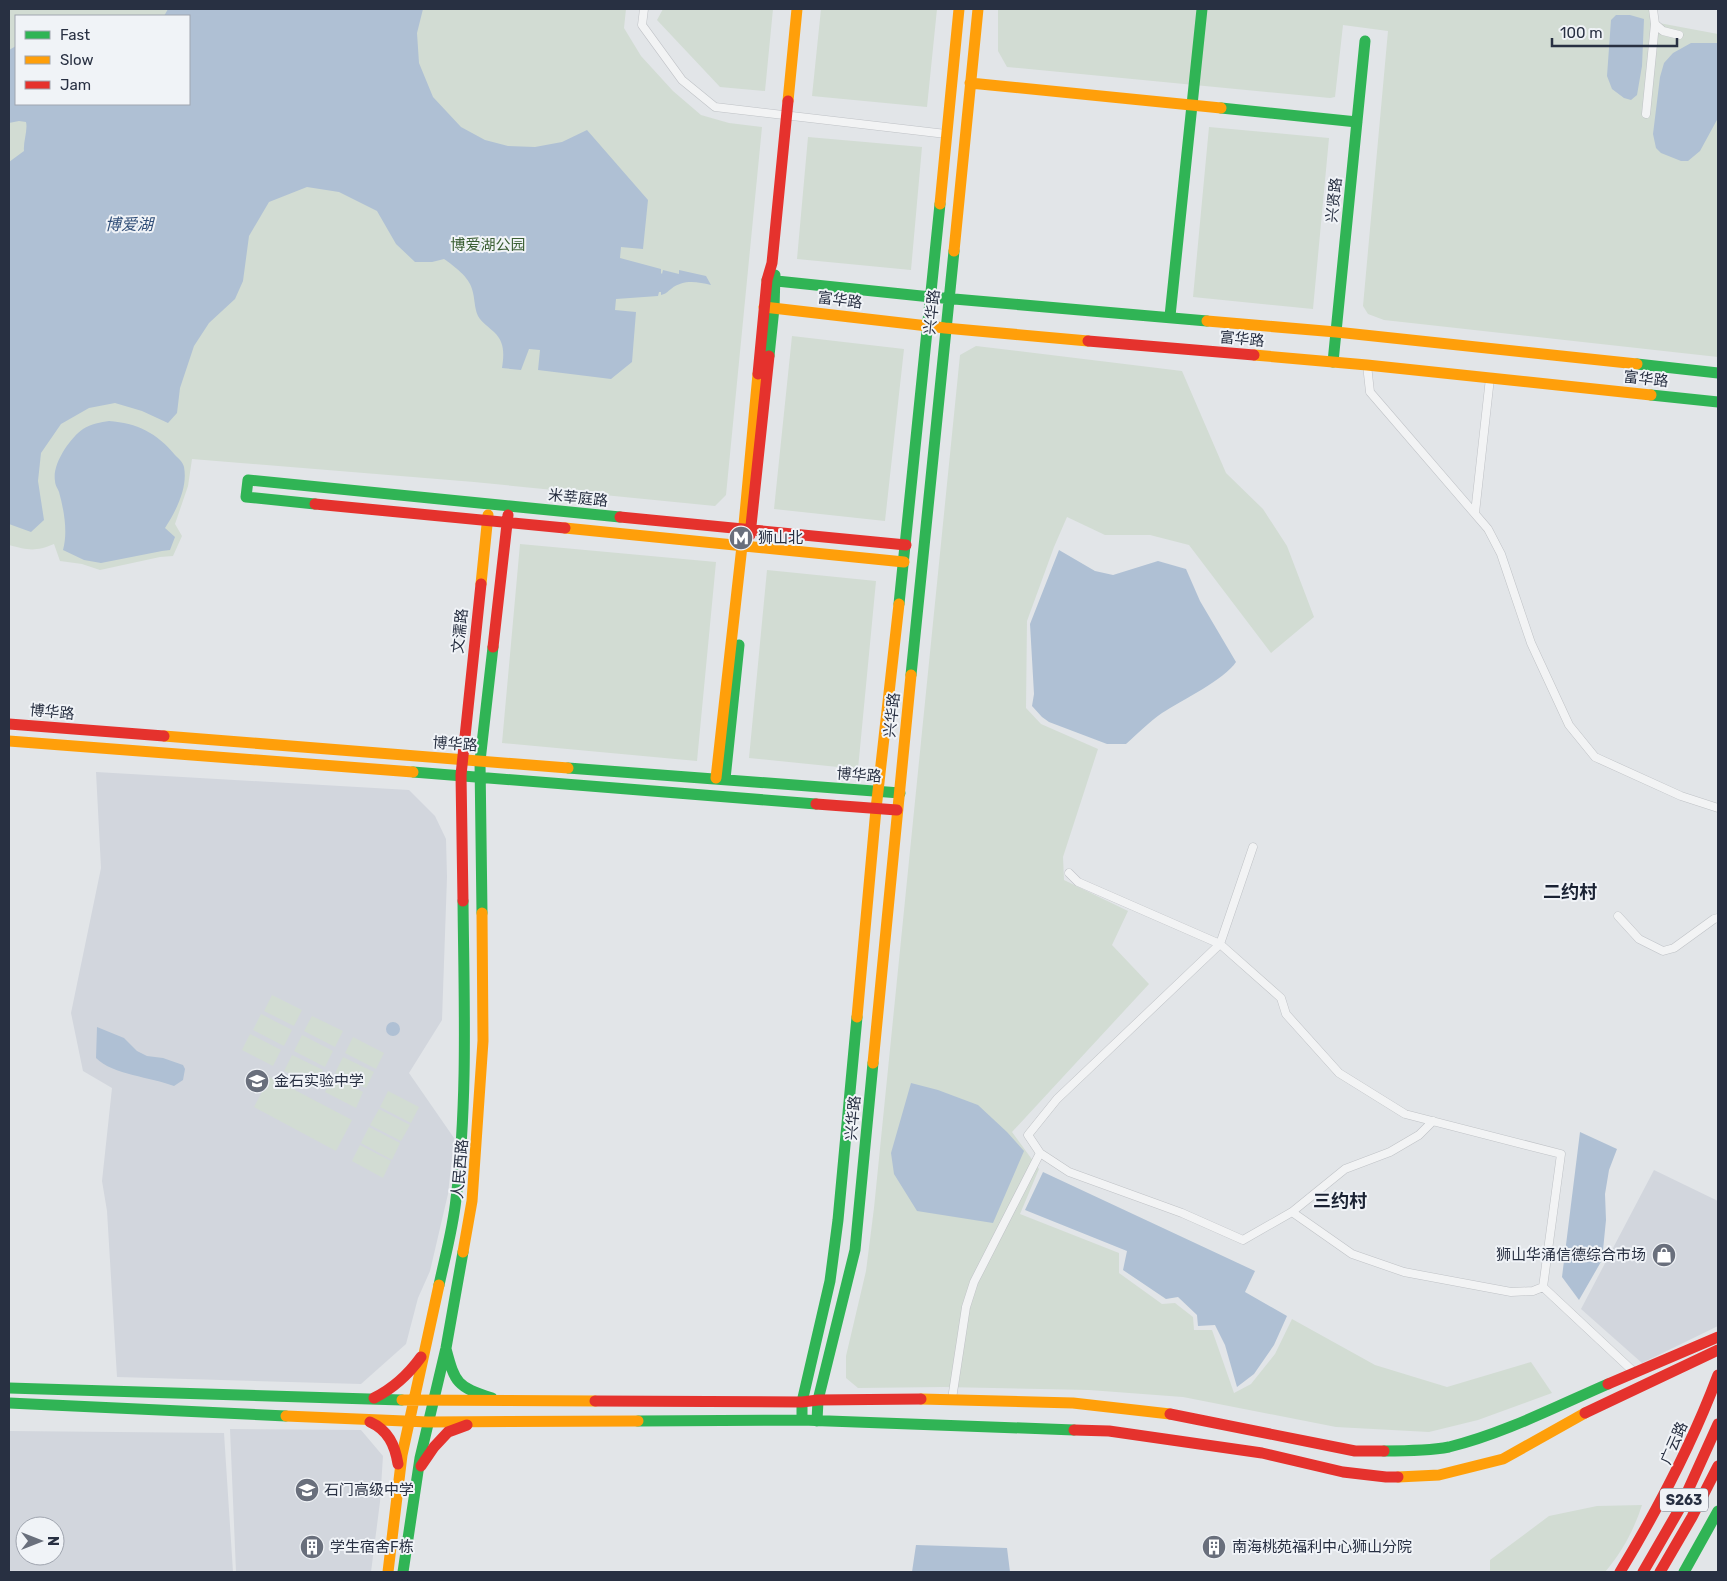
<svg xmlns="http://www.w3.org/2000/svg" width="1727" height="1581" font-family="Rubik,'Noto Sans SC',sans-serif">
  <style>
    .built { fill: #d2d6dd; fill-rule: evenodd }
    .green { fill: #d2dcd3; fill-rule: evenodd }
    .water { fill: #afc0d4 }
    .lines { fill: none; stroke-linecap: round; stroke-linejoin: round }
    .street-casing { stroke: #bfc2c6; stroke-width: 9 }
    .street { stroke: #f2f3f4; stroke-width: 8 }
    .fast { stroke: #30b455; stroke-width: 11 }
    .slow { stroke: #ff9f0a; stroke-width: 11 }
    .jam { stroke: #e5322d; stroke-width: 11 }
    .labels { text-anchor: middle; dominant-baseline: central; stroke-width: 4; stroke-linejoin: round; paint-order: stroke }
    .shield { fill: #f0f3f7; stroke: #646a78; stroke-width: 1 }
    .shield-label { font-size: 14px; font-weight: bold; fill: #283042 }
    .street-label { font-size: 15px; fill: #283042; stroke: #f0f3f7 }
    .park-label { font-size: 15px; fill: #3b5f34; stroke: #f0f3f7 }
    .poi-label { font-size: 15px; fill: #283042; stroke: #f0f3f7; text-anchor: start }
    .water-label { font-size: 16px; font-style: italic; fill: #304e78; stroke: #f0f3f7 }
    .quarter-label { font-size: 18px; font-weight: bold; fill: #1a2233; stroke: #f0f3f7 }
  </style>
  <rect width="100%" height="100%" fill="#e2e5e8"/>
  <path class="built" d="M96,772L409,790L435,816L446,839L447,877L442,1020L409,1073L454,1138L448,1194L430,1271L418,1298L406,1344L361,1384L117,1377L107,1211L102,1181L112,1088L83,1071L71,1013L101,868Z
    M1654,1170L1718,1201V1326L1642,1363L1581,1309Z
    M230,1429L361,1430L383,1456L380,1502L371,1572H236Z
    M9,1431L224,1433L233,1572H9ZM25,1526H55V1556H25Z"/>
  <path class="green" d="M9,9H626L624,28L641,56L673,91L701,115L729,123L762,127L726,495L715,506L474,482L192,459L188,486L175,524L182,536L173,556L160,557L100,570L82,564L60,561L54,544C35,552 28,550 9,545ZM16,16H189V104H16Z
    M663,9H773L765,91L720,87L657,20Z
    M821,9H937L927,107L812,96Z
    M998,9H1657L1659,23L1718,34V357L1384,320L1368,314L1363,306L1388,31L1343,25L1335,97L1330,98L1007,67L998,51Z
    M1209,127L1329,138L1313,309L1193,297Z
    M808,137L922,147L911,270L797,259Z
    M792,336L904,349L885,521L774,509Z
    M976,346L1182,371L1226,473L1263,509L1287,546L1314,617L1271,653L1189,545L1150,535H1105L1067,517L1054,547L1027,621L1026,708L1041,724L1098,749L1063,857L1064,880L1128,911L1112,945L1149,984L1012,1132L1039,1169L1020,1214L1119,1253V1273L1162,1304L1175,1303L1193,1317L1194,1330H1212L1234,1393L1251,1384L1275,1354L1292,1319L1375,1365L1447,1387L1531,1362L1552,1393L1478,1420L1429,1432L1336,1427L1183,1397L1089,1390L944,1387L858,1388L846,1378V1356L866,1271L874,1208L960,355Z
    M520,544L716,562L697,761L502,743Z
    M767,570L876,581L858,769L749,758Z
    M272,995L302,1010L294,1026L264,1011Z
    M261,1014L292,1030L284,1046L253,1030Z
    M312,1016L343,1031L335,1047L304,1031Z
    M250,1034L281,1050L273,1066L242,1050Z
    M302,1035L333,1051L325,1067L294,1051Z
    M353,1037L384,1053L376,1069L345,1053Z
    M292,1055L323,1070L315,1086L284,1071Z
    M343,1057L374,1072L366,1088L335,1073Z
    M333,1076L363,1092L356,1108L325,1092Z
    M270,1077L352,1120L336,1151L254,1107Z
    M388,1091L419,1107L411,1123L380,1107Z
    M379,1109L410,1125L401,1141L370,1125Z
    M369,1127L400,1143L392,1160L361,1143Z
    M360,1145L391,1161L383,1178L352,1161Z
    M1642,1505C1634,1530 1622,1552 1605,1572H1490V1560L1549,1516L1597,1506Z"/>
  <path class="water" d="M168,9H423L417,33L419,63L433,97L461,127L485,140L508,146L535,147L562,142L587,130L648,200L643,249L621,247L620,258L661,269V273L662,274L663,270L679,274V270L706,276L711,285C697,282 684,279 671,289C667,292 666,294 661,295V292H659L658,296L616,299L615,310L636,312L632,362L611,379L538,370L540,350L529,349L521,370L502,368C504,355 505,342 494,332C489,327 482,323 478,316C474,307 475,298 472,289C469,277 454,266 444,259L432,262H415L396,244L377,211L339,192L307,187L269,202L249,236L243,281L235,299L209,323L194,346L180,388L177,413L168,423L142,411L115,403L89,408L61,424L41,453L38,481L44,520L31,532L9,524V162L24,151C23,142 28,130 26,122L19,121L9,123V50L16,46V104H189V16H164Z
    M1616,15H1630L1644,19L1642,66L1637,95L1631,100L1624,98L1612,89L1607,76L1611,20Z
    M1691,43H1718V118L1700,151L1688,161H1681L1661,153L1656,148L1653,134L1660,77L1664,63L1673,53Z
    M109,421C137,423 157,433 175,455C178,458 183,462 184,467C188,488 176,511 165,528L175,537L170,550L162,551L101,563L84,560L63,550C68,532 64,510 59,492C58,489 55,485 55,481C52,464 70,438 83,429C91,424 101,422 109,421Z
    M1059,550L1095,571L1113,575L1158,561L1186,569L1200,601L1236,662C1225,679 1181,701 1162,713C1149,722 1137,734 1126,744H1107L1049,722L1042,717L1032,706L1034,694L1030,624Z
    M386 1029a7 7 0 1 1 14 0a7 7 0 1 1-14 0Z
    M97,1027L124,1038L137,1051L147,1056L163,1058L183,1065L185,1069L183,1080L174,1086C151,1077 113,1075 96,1058Z
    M911,1083L938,1090L978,1105L1007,1132L1024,1151L993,1223L917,1211L894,1174L891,1153Z
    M1580,1132L1617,1149L1609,1170L1605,1194L1606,1220L1602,1260L1579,1300L1562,1277Z
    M1043,1172L1255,1271L1245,1292L1287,1316L1274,1345L1254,1374L1237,1387L1225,1345L1215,1325L1198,1326L1197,1315L1178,1297L1166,1299L1123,1270L1127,1251L1025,1210Z
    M916,1545L1007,1548L1010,1572H912Z"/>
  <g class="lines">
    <g class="street-casing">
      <path id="street" d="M644,9L642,25L682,80L715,107L946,134
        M1653,9L1655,24L1663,31L1679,35
        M1646,114L1655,24
        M1367,365L1370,392L1488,529L1501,554L1531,643L1569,725L1595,757L1681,796L1718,808
        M1475,513L1490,378
        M1069,873L1078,882L1220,944L1253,847
        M1618,916L1639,939L1663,951L1674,948L1714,919L1718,918
        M1433,1121L1419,1135L1390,1152L1345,1169L1292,1212L1243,1240L1182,1213L1069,1172L1040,1153L1028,1135L1057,1099L1220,944L1281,998L1286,1014L1339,1073L1405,1114L1561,1154L1543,1287
        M1292,1212L1352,1254L1404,1272L1511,1292L1533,1291L1543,1287
        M1543,1287L1635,1373
        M952,1399L966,1307L974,1282L1040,1153"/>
    </g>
    <use href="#street" class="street"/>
    <path class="fast" d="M1221,108L1357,122
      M767,280L931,297L1207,321
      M1170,316L1202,9
      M769,356L774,308L775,275
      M1333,362L1365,41
      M1637,364L1718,373
      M1651,395L1718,402
      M315,504L246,497L248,480L620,517
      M899,604L940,204
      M911,675L954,251
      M568,768L900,793
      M413,772L816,804
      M725,779L739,645
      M482,913L480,761L493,647
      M439,1285C445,1257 453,1228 456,1199C468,1100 464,1000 463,901
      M446,1349C455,1383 457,1387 492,1398
      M9,1388L402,1400
      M9,1403L286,1416
      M802,1420V1402L830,1281L838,1220L857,1017
      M638,1421L802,1420L1074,1430
      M817,1421L818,1400L855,1250L873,1063
      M1384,1451C1405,1451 1428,1451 1449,1447C1503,1434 1557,1406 1608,1384
      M403,1572L420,1458L446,1348L463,1252
      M1684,1572L1718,1511"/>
    <path class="slow" d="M970,83L1221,108
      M788,101L797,9
      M940,204L959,9
      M954,251L978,9
      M764,307L945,328L1088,341
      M1207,321L1336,332L1637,364
      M1254,355L1367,365L1651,395
      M565,528L904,562
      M481,584L488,515
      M164,736L568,768
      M9,741L413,772
      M716,778L742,546L758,374
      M857,1017L876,809L899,604
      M873,1063L911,675
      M463,1252L472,1201L483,1041L482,913
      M921,1399L1073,1403L1170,1414
      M402,1400L595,1401
      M286,1416L428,1422L638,1421
      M1398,1477L1439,1475L1503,1459L1585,1413
      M388,1572L402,1455L439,1285"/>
    <path class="jam" d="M1088,341L1254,355
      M758,374L767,280L772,263L788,101
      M315,504L565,528
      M620,517L906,545
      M750,535L769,356
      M493,647L508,515
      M9,724L164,736
      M816,804L897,810
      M463,901L461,775L481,584
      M1608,1384L1718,1337
      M374,1398C394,1388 408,1375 421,1357
      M595,1401L802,1402L818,1400L921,1399
      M1585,1413L1718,1350
      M1170,1414L1355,1451H1384
      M370,1422C388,1430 395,1445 398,1464
      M1074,1430L1109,1431L1262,1453L1343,1472L1386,1477H1398
      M421,1466L434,1447L448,1432L467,1425
      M1620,1572C1658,1509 1692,1444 1718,1375
      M1643,1572L1680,1508L1718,1424
      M1660,1572L1692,1517L1718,1466"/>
  </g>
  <defs>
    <g id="metro-disc" transform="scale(1.25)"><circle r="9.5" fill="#696f7c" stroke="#f0f3f7"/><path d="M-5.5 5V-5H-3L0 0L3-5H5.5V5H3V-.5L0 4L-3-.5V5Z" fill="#fff"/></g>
    <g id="school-disc" transform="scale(1.25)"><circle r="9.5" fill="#696f7c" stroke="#f0f3f7"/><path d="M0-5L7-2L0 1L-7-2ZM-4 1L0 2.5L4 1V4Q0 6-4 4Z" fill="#fff"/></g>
    <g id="shop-disc" transform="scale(1.25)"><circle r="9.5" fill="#696f7c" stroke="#f0f3f7"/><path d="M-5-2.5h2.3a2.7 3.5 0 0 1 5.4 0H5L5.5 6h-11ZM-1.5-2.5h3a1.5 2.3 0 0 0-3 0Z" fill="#fff"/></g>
    <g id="building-disc" transform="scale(1.25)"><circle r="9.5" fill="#696f7c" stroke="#f0f3f7"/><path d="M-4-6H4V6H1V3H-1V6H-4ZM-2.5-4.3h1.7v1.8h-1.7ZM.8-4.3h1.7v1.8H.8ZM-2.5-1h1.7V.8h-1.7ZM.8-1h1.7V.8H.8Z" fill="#fff"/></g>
  </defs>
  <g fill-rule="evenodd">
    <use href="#metro-disc" x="741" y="538"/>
    <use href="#school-disc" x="257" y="1081"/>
    <use href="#shop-disc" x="1664" y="1255"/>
    <use href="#school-disc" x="307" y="1490"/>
    <use href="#building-disc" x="312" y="1547"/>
    <use href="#building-disc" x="1214" y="1547"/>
  </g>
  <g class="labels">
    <rect class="shield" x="1660" y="1488.5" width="48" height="23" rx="4"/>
    <g class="shield-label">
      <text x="1684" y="1500">S263</text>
    </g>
    <g class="street-label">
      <text transform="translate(1334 200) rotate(-84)">兴贤路</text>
      <text transform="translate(840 300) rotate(7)">富华路</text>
      <text transform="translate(932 312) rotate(-84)">兴华路</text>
      <text transform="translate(1242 339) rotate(5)">富华路</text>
      <text transform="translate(1646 379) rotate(6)">富华路</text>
      <text transform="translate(578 498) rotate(6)">米莘庭路</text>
      <text transform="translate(460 631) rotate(-84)">文濡路</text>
      <text transform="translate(52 712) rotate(5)">博华路</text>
      <text transform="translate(892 715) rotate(-84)">兴华路</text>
      <text transform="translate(455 744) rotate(4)">博华路</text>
      <text transform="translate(859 775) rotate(4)">博华路</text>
      <text transform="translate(853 1118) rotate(-85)">兴华路</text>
      <text transform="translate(460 1169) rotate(-85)">人民西路</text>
      <text transform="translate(1674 1443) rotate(-66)">广云路</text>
    </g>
    <g class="park-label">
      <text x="488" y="245">博爱湖公园</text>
    </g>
    <g class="poi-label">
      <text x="758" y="538">狮山北</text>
      <text x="274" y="1081">金石实验中学</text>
      <text x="1646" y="1255" text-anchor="end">狮山华涌信德综合市场</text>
      <text x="324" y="1490">石门高级中学</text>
      <text x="330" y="1547">学生宿舍F栋</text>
      <text x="1232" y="1547">南海桃苑福利中心狮山分院</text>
    </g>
    <g class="water-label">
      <text x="129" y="224">博爱湖</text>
    </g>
    <g class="quarter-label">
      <text x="1570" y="892">二约村</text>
      <text x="1340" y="1201">三约村</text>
    </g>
  </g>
  <rect width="1727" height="1581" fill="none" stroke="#283042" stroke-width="20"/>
  <rect x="15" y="15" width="175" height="90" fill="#f0f3f7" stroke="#a0a5af"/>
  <rect x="25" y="31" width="25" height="8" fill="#30b455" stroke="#a0a5af"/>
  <text x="60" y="40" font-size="15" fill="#283042">Fast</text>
  <rect x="25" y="56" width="25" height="8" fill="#ff9f0a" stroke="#a0a5af"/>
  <text x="60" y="65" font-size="15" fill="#283042">Slow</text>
  <rect x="25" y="81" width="25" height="8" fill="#e5322d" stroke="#a0a5af"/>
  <text x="60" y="90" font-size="15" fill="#283042">Jam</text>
  <g transform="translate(40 1541) rotate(90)"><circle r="24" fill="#f0f3f7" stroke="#a0a5af"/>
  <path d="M0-4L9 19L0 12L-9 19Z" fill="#696f7c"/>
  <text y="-8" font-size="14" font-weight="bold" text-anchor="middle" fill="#283042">N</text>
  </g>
  <path d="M1552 38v8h125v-8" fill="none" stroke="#283042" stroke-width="2.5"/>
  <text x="1560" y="38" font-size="15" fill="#283042" stroke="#f0f3f7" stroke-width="4" paint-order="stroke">100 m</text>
</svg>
